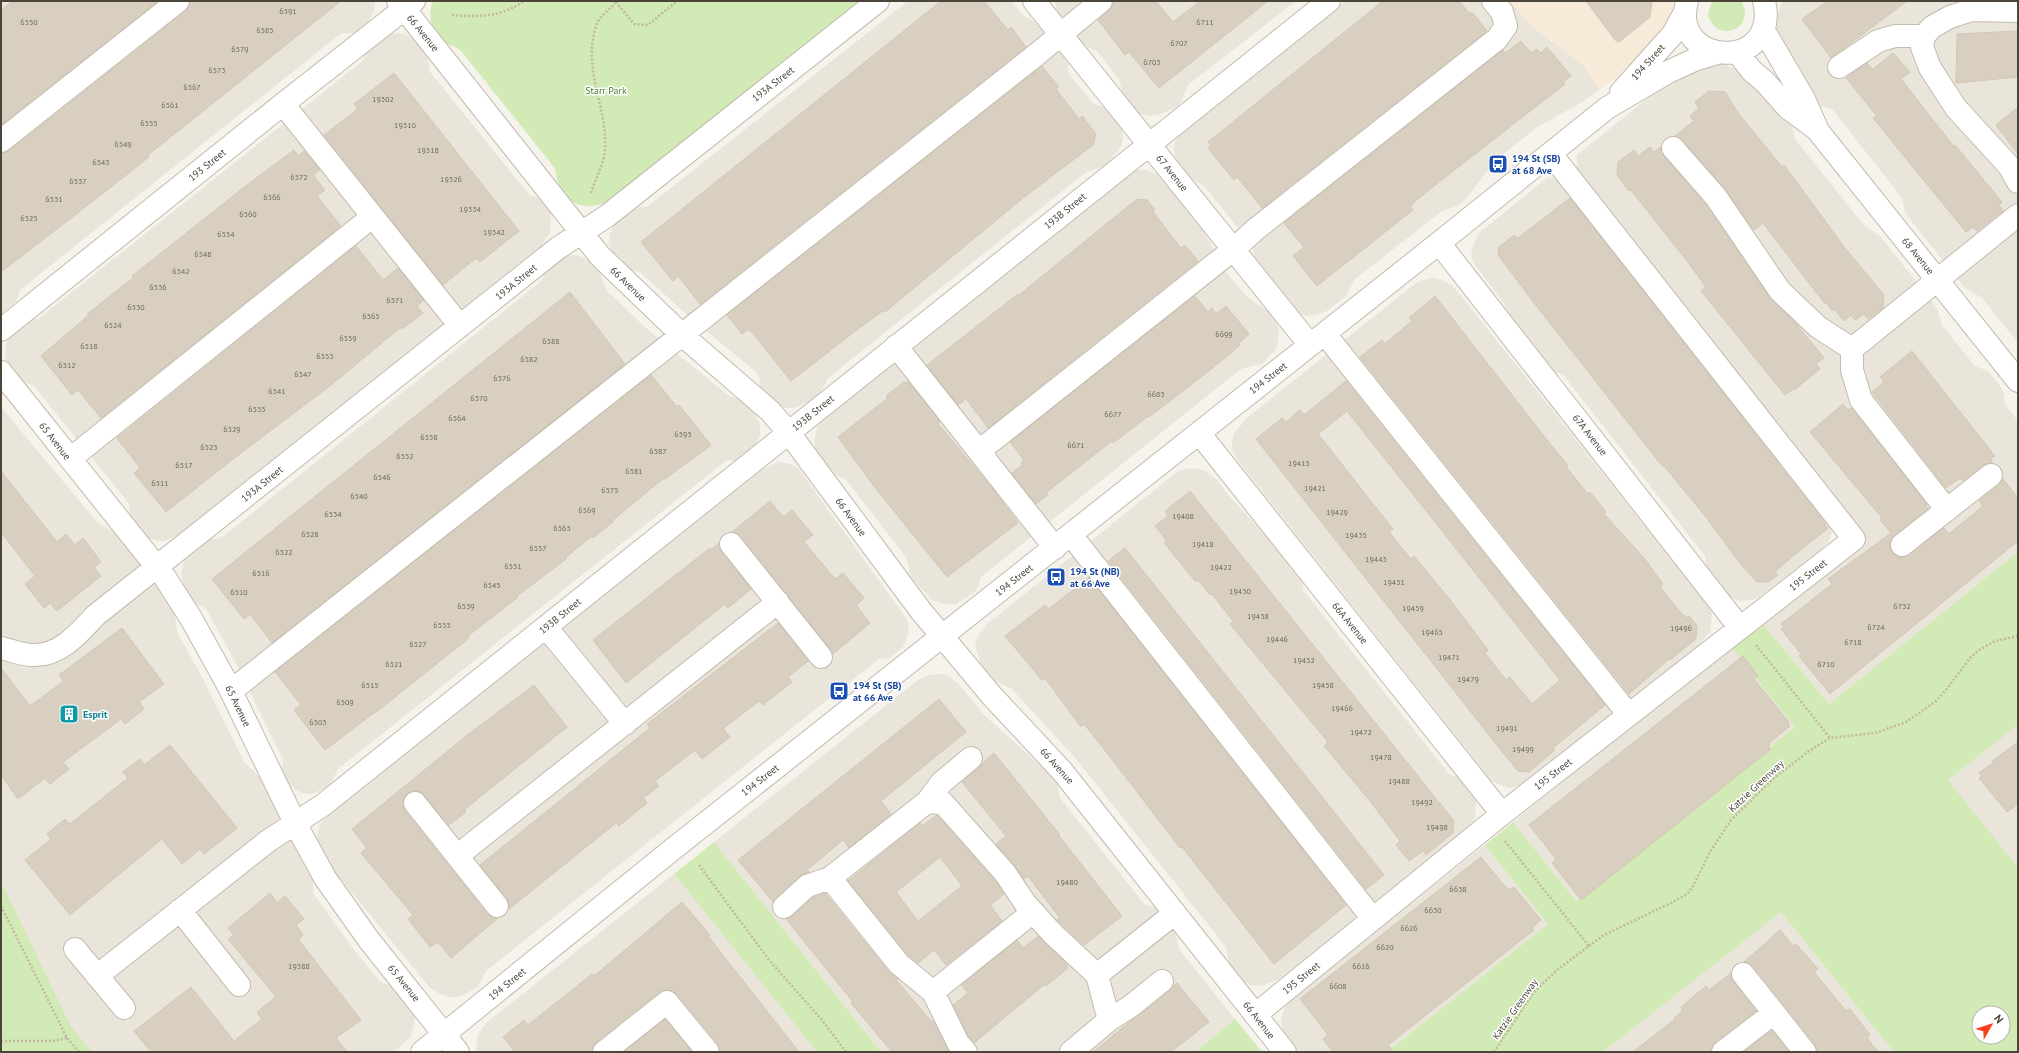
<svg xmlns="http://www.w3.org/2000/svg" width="2019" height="1053" font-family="'PT Sans',sans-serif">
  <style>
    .residential { fill: #eae5da }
    .commercial { fill: #f7ead8 }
    .green { fill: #d2eab5; fill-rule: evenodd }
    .building { fill: #d8cfc1; stroke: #d3c7b4; fill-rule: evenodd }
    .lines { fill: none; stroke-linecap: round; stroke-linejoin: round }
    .minor-casing { stroke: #c2bbae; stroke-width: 24 }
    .path { stroke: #c4b79f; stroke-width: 2.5; stroke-dasharray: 2 2; stroke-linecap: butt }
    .minor { stroke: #fff; stroke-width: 22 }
    .labels { text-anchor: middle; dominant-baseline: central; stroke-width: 3; stroke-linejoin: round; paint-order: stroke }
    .number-label { font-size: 8px; fill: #6e675b }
    .street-label { font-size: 10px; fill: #4b4439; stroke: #fff }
    .park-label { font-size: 10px; fill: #4a7f2a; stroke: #fff }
    .transit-label { font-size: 10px; font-weight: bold; fill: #164399; stroke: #fff; text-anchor: start }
    .culture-label { font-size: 10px; font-weight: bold; fill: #0d838f; stroke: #fff; text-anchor: start }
  </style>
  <rect width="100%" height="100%" fill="#f6f3ec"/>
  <path class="residential" d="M1,1H375L374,11L368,22L360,30L355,33H342L339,35L20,290L16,301L1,314Z
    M908,1H1011L1025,17L1033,21L1041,28L1064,55L1068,63L1069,74L1094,104L1107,108L1120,125L1123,135L1122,145L1107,164L1102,167L1086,172L828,378L820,393L814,400L794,408H783L775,404L765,395L760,388L759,376L756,372L686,314L640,272L628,270L613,254L609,244L610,233L616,221L635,208L648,206Z
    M1055,1H1296L1188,85L1181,102L1177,107L1158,115L1148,116L1140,114L1127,103L1123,98L1120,81L1098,52L1078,41L1058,15Z
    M1344,1H1510L1529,24L1583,65L1600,90L1582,102L1536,128L1496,160L1465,200L1459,205L1442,211L1354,280L1347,295L1327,311L1316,315L1305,316L1296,312L1254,260L1253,247L1210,193L1203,185L1186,176L1175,160L1174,146L1178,133L1183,129Z
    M1782,1H2018V343L1982,298L1964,287L1905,213L1902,198L1833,110L1826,107L1818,106L1778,35L1776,20Z
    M396,33L405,34L412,38L423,50L427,56L430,72L527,192L531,196L541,198L551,211L550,233L541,246L178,535L164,541L150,539L142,533L131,519L129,505L126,500L34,386L19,380L9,367L5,357L7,340L11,334L30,318L38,319L360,63L364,59L365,51L386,35Z
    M1716,63L1726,65L1742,73L1791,122L1795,139L1863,224L1880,236L1937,308L1942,325L1975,366L1988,371L2003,390L2005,405L2018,421V553L1829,704L1763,624L1860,532L1857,525L1577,170V155L1683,70Z
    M1137,170H1147L1156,174L1166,182L1204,232L1229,276L1247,297L1271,313L1277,323L1279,330L1277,348L1263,363L1241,369L981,577L978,587L975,592L956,604H944L932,600L911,577L906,557L847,481L841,477L830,473L816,456L814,440L818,425L821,420L1128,173Z
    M1548,177L1564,183L1831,525L1832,533L1829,541L1821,550L1759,597L1751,600L1740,601L1729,597L1706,567L1705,556L1564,376L1559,373L1548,370L1542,365L1502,301L1473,262L1471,251L1478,234Z
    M571,255L580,256L589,261L599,270L607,291L647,329L729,396L734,398H741L754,411L760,424V435L756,445L737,461L727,460L339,768L328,787L312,794L302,793L295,789L283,778L281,772L283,759L234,660L208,612L204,607L192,602L185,591L181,573L185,558L206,540L221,538L539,283L543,278V273L562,258Z
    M1433,278L1442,280L1451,285L1458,292L1707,604L1712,614L1710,632L1696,648L1525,784L1519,786L1510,788L1500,785L1491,780L1483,770L1238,461L1233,452L1232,441L1235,432L1249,416L1416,283L1423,280Z
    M1,392L2,405L4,411L98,523L111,530L117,535L143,566L174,609L177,632L203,679L244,762L260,777L313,880V893L348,942L380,982L392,986L412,1010L415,1018L411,1036L394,1052H92L71,1026L1,881Z
    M778,462L792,464L799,469L903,614L908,622L909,632L903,647L890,658L879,659L875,662L486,971L478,987L459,997H449L440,994L430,988L325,860L318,844L317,834L320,824L326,815L763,469Z
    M1195,468L1205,471L1217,480L1229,496L1296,567L1302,575L1303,590L1449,774L1459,778L1473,793L1476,801L1475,818L1461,835L1278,980L1260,986L1251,985L1241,979L1229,964L1226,947L1077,760L1011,688L996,682L981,664L975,646L977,637L987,624L1177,472L1185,469Z
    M1731,647L1795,727L1576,901L1513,822Z
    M942,674L948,676L959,684L982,713L1053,777L1057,784L1060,798L1144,904L1158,909L1175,929L1179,949L1235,1019L1195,1052H881L714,842L918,680L928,675Z
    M2018,725V867L1948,780Z
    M1485,845L1548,924L1387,1052H1303L1294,1048L1283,1030L1281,1018L1285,1007L1292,998Z
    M674,874L817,1052H476L478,1034L487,1022Z
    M1781,911L1894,1052H1603Z"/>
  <path class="commercial" d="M1510,1H1675L1669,23L1640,57L1600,90L1583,65L1529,24Z"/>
  <path class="green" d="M433,1H861L606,202C587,211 567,205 559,185C556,179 557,173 554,167L461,51C456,46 450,46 445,43C431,34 427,15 433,1Z
    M1712,1H1741C1758,29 1714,46 1708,13Z
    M2018,552V725L1948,780L2018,867V1052H1894L1781,912L1603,1052H1387L1548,924L1485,845L1513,822L1576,901L1795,727L1731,647L1763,624L1829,704ZM1979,1013H2003V1037H1979Z
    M714,842L722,852L881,1052H817L674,874Z
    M1,881L71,1026L92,1052H1Z
    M1235,1019L1262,1052H1195Z"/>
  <path class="building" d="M13,1H158L1,125V10Z
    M190,1H341L148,155L149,157L97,198L1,272V153L9,151L186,11Z
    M941,1H984L1008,30L1011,27L1026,47L700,304L678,276L673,281L641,242Z
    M1113,1H1156L1173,22L1200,1H1268L1159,88L1129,52L1125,55L1098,20L1109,10Z
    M1383,1H1459L1470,14L1472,12L1487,31L1262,208L1237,177L1234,180L1208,148L1211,146L1208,142Z
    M1586,1H1652L1650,17L1619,42L1615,40Z
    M1828,1H1907L1831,58L1802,19Z
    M2018,31V77L1956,83L1957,34Z
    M1521,41L1531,53L1537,49L1541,53L1547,47L1571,76L1563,82L1565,84L1425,193L1410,206L1413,210L1317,286L1293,256L1304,247L1284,223L1503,50L1505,53Z
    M1893,53L1910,72L1901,79L1955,148V145L2002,202L1999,205L2003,211L1977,231L1973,227L1966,232L1873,118L1877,116L1846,78L1867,63L1873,69Z
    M1042,66L1059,87L1056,89L1079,119L1082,116L1096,134L1093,145L1023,198L885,312L884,310L858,329L791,381L749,329L742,334L727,315Z
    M394,73L519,231L480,262L476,258L443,285L324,135L358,109L354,104Z
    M1709,91L1725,92L1738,113L1782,167L1784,165L1845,248L1884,295L1883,308L1868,319L1864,314L1855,320L1851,315L1844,321L1834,309L1832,311L1827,303L1825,304L1763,223L1754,230L1725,189L1682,140L1675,136L1694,121L1690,116L1699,108L1695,102Z
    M2018,107V154L1996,125Z
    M1650,147L1654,152L1661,147L1664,156L1706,205L1770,298L1792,319L1824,358L1816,364L1820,369L1794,390L1793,389L1785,395L1701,291L1706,287L1687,261L1631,190L1629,191L1617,175L1618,162L1634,150L1638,156Z
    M294,150L298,156L304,151L320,170L313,175L325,190L317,196L341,226L101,418L78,390L72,395L41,356L89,315L87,314L133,278L132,276L243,188Z
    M1570,198L1826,524L1825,525L1828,528L1786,562L1775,572L1778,575L1768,582H1757L1739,562L1706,517L1664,466L1663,467L1531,299L1498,255L1499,247L1514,235L1518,238Z
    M1137,199L1147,200L1155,210L1153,212L1181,248L1185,245L1198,261L988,428L966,399L958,405L927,365L1018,294L1019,295Z
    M356,246L383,280L398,268L424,300L417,306L423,313L402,329L401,327L331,385L237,456L166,512L134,473L140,468L117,438Z
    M570,292L625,364L272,643L250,614L244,619L212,579Z
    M1195,296L1208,312L1212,308L1216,314L1226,306L1249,334L1239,343L1240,345L1224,359L1161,408L1149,417L1148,416L1113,443L1112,441L1085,462L1046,493L1048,495L1036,504L1012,473L1022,465L1021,462L1024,460L1010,442Z
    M1435,296L1551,445L1568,465L1566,467L1588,494L1590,492L1606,512L1604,514L1644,558L1663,584L1660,587L1682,614L1687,618L1689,616L1697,626L1696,639L1670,660L1669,659L1629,694L1360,357L1382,340L1385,344L1412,321L1409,318Z
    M1912,351L1995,456L1991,459L1992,461L1990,463L1983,465L1963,481L1960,478L1946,488L1872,392L1884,382L1880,377Z
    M651,375L677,407L679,405L711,445L665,479L664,478L613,520V522L593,538L592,536L565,558L566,559L517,596L518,597L468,636L469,638L375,713V712L325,750L294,710L301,705L275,672Z
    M908,381L939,420V425L992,488L1018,523L947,577L873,485L838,437L888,398L886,396L904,382L905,383Z
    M1346,381L1605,705L1553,748L1555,750L1529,772L1518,771L1504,754L1256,439L1282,418L1286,422L1300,410L1304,415ZM1347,411L1560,680L1532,704L1510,677L1506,680L1485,653L1488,650L1451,601L1414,556L1411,559L1389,532L1393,529L1318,434Z
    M1843,404L1848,410L1851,408L1927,504L1926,505L1928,509L1891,540L1890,547L1892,553L1898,557H1904L1944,528L1949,534L1983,506L1979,501L1999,485L2003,479L2018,498V541L1830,694L1799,656L1801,654L1781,629L1784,627L1781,624L1832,584L1828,579L1891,533L1880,520L1882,518L1810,432Z
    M1,471L57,542L66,534L75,545L83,538L101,562L94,567L101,576L57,611L50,603L44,608L25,584L35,576L1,532Z
    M1190,491L1454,821L1453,833L1426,855L1423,851L1409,861L1396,845L1400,841L1370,801L1324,746L1328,742L1230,624L1233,621L1212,594L1210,595L1198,580L1196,582L1164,543L1167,541L1155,526L1168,516L1165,511Z
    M770,501L783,517L792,510L813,535L804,542L835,579L843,573L864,598L856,605L870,623L833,654L741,536L732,532Z
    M719,543L721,552L751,589L728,608L725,604L626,683L593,640L710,548L712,549Z
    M1125,548L1384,875L1366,889L1108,561Z
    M1089,578L1346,905L1274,964L1182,847L1180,848L1104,749L1084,724L1081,727L1045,678L1042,680L1005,636L1045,605L1048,609Z
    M778,623L808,661L788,677L792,682L763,705L759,701L723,729L730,737L702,759L695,750L655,781L659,786L643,798L647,803L619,826L616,823L509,909V904L507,898L480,865L650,728L647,724Z
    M122,628L164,684L139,702L144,709L125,724L121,719L63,762L69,769L50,784L45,778L18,799L1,775V668L30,706L64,681L59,675Z
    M1743,656L1758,676L1754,679L1789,722H1787L1790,726L1769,743L1770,745L1768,746L1771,749L1581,900L1552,863L1556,859L1529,825Z
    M534,685L567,727L464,810L466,812L449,825L420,792L413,791L407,794L403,799V805L405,811L487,914L492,917L498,918L451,958L438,942L430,947L408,919L413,915L361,853L367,848L352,829L470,733Z
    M939,699L966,732L881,801L891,814L849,848L843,840L807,870L809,872L799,877L773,902L738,860Z
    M2018,742V804L2007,812L1979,778L1982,776L1979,773L1993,763L1992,761Z
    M170,745L237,828L204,854L200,849L182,864L162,839L70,915L25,860L51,839L47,834L65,819L70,824L128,778L123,772L140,759L144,765Z
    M994,753L1060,835L1059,836L1122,916L1084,945L1057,920L1060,918L1028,876L1024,879L996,844L1006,836L962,782Z
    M937,815L995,881L1004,894L990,905L1002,921L946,965L934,950L918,963L908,955L848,881L920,823L922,826ZM940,857L962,886L918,921L896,892Z
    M1481,857L1508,890L1514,887L1541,920L1532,928L1534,930L1388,1045L1394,1052H1333L1323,1039L1328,1035L1300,999Z
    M270,893L277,903L285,896L304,919L296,925L303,935L298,939L361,1020L336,1038L347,1052H151L134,1031L191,987L234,1041L262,1019L257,1012L276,997L228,939L234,935L228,928Z
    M825,893L889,972L898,979L896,980L932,1022L933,1021L949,1052H892L851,1003L853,1002L786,919L792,916L814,897Z
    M682,902L710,935L708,936L799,1052H720L718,1044L677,994L672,991L665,990L659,992L596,1042L592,1052H515L503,1037L524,1020L528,1025L592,974L594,976Z
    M1780,930L1793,946L1796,944L1818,969L1814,972L1846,1011L1850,1009L1870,1035L1867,1038L1878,1052H1817L1815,1044L1753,966L1744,962Z
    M1038,936L1064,961L1068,968L1046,986L1045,984L974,1043L968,1036L953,1005L968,993L962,985L1017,940L1023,948Z
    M1731,973L1733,982L1756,1011L1715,1042L1711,1052H1633L1675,1019L1674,1018L1683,1010L1681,1007L1706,986L1709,990Z
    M1177,983L1209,1022L1171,1052H1093Z
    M665,1019L692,1052H624Z
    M1772,1030L1789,1052H1744Z"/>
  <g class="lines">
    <g class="minor-casing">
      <path id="minor" d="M398,1L600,256L681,334L770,411L789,433L921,611L992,696L1062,771L1285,1052
        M1034,1L1310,345
        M1687,1C1669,68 1781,72 1764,1
        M2018,11L1971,10L1950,17L1932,27L1924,36L1922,47L1930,68L1956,108L2009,166L2018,182
        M1763,29L1804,99L1818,131L2018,381
        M1737,52L1752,71L1765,82L1788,108L1816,129
        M1839,67L1878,41L1895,36H1924
        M1621,92L1673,34L1685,12
        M283,104L460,326
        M1,141L178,1
        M1673,148L1716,197L1780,291L1818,327L1852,349
        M1439,243L1740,628
        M1,330L283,104L414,1
        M1325,334L1629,715
        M896,346L1055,548
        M1852,349L2018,215
        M1852,349V370L1861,400L1947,510
        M1,372L164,576L192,620L229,687L295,823L325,878L369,940L458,1052
        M1199,433L1502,814
        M979,451L1234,249L1256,229L1497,39L1506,26L1502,12L1493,1
        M70,459L372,217
        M1071,535L1373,919
        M731,544L821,657
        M1902,545L1991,475
        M546,627L625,724
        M1,648C11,650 24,656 35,655C61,655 80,632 96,615L558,248L607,216L878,1
        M231,691L1036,55L1101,1
        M927,802L941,783L971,758
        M415,803L497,906
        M457,856L778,602
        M784,907L807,886L830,878
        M180,910L239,985
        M75,949L124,1008
        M1743,974L1805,1052
        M1097,975L1175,913
        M97,976L268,841L323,805L1329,1
        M933,992L1033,912
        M1255,1015L1502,814L1854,539L1551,154
        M1109,1020L1131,1006L1162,981
        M422,1052L673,849L1439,243L1607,108L1668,72L1694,60L1717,53
        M604,1052L667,1002L708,1052
        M966,1052L958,1043L933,992L899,964L830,878L927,802L943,803L1005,873L1025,903L1052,933L1097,975L1109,1020L1071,1052
        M1723,1052L1774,1013"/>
    </g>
    <path class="path" d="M616,2L634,24L648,25L677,1
      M452,15C479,17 502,17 524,1
      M591,193C595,179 604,165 605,150C608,107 582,72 596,26C599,15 612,9 616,1
      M1756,645L1830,738
      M1505,841L1589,946
      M699,865L769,960L822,1020L846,1052
      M1,906L67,1038L79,1052
      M1,1041H53L67,1038
      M1494,1052L1534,992L1557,970L1604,935L1671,903L1687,894L1692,888L1710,852L1731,820L1774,778L1809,751L1830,738L1875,733L1906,722L1935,702L1946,690L1970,658L1979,650L1995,641L2018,636"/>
    <use href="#minor" class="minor"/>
  </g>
  <defs>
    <g id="bus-square" transform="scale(1)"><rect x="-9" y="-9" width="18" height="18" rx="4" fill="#1a4fb4" stroke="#fff"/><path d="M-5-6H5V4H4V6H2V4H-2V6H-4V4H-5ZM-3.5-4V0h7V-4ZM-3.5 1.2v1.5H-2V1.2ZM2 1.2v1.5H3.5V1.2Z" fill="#fff"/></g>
    <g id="building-square" transform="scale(1)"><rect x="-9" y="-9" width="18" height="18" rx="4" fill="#0f9aa8" stroke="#fff"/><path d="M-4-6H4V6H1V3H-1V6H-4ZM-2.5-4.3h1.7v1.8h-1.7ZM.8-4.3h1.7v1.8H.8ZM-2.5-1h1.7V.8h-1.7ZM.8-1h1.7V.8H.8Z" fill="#fff"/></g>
  </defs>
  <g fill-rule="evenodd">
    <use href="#bus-square" x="1498" y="164"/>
    <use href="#bus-square" x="1056" y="577"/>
    <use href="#bus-square" x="839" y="691"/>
    <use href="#building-square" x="69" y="714"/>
  </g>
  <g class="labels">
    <g class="number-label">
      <text x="288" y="11">6591</text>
      <text x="29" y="22">6550</text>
      <text x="1205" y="22">6711</text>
      <text x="265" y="30">6585</text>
      <text x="1179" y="43">6707</text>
      <text x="240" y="49">6579</text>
      <text x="1152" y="62">6703</text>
      <text x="217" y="70">6573</text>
      <text x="192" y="87">6567</text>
      <text x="383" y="99">19302</text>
      <text x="170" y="105">6561</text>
      <text x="149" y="123">6555</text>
      <text x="405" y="125">19310</text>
      <text x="123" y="144">6549</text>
      <text x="428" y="150">19318</text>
      <text x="101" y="162">6543</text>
      <text x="299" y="177">6572</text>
      <text x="451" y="179">19326</text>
      <text x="78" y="181">6537</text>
      <text x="272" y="197">6566</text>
      <text x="54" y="199">6531</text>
      <text x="470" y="209">19334</text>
      <text x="248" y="214">6560</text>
      <text x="29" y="218">6525</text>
      <text x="494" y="232">19342</text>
      <text x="226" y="234">6554</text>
      <text x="203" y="254">6548</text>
      <text x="181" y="271">6542</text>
      <text x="158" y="287">6536</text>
      <text x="395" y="300">6571</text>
      <text x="136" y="307">6530</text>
      <text x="371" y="316">6565</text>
      <text x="113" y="325">6524</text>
      <text x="1224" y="334">6699</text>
      <text x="348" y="338">6559</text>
      <text x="551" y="341">6588</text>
      <text x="89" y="346">6518</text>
      <text x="325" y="356">6553</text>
      <text x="529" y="359">6582</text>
      <text x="67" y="365">6512</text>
      <text x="303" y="374">6547</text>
      <text x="502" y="378">6576</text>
      <text x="277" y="391">6541</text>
      <text x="1156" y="394">6683</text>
      <text x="479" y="398">6570</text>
      <text x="257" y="409">6535</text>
      <text x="1113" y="414">6677</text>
      <text x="457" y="418">6564</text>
      <text x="232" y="429">6529</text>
      <text x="683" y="434">6593</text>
      <text x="429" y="437">6558</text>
      <text x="1076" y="445">6671</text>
      <text x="209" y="447">6523</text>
      <text x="658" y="451">6587</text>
      <text x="405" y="456">6552</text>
      <text x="1299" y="463">19415</text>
      <text x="184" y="465">6517</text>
      <text x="634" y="471">6581</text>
      <text x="382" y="477">6546</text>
      <text x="160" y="483">6511</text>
      <text x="1315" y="488">19421</text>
      <text x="610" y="490">6575</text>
      <text x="359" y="496">6540</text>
      <text x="587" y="510">6569</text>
      <text x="1337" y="512">19429</text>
      <text x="333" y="514">6534</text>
      <text x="1183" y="516">19408</text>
      <text x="562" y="528">6563</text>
      <text x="310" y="534">6528</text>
      <text x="1356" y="535">19435</text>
      <text x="1203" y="544">19418</text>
      <text x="538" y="548">6557</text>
      <text x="284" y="552">6522</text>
      <text x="1376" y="559">19443</text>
      <text x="513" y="566">6551</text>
      <text x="1221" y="567">19422</text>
      <text x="261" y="573">6516</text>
      <text x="1394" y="582">19451</text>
      <text x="492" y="585">6545</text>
      <text x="1240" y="591">19430</text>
      <text x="239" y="592">6510</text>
      <text x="466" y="606">6539</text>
      <text x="1902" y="606">6732</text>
      <text x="1413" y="608">19459</text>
      <text x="1258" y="616">19438</text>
      <text x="442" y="625">6533</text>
      <text x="1876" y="627">6724</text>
      <text x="1681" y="628">19496</text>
      <text x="1432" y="632">19465</text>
      <text x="1277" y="639">19446</text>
      <text x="1853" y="642">6718</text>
      <text x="418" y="644">6527</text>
      <text x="1449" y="657">19471</text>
      <text x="1304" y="660">19452</text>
      <text x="394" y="664">6521</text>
      <text x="1826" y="664">6710</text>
      <text x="1468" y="679">19479</text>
      <text x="370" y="685">6515</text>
      <text x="1323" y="685">19458</text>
      <text x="345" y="702">6509</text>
      <text x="1342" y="708">19466</text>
      <text x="318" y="722">6503</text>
      <text x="1507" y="728">19491</text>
      <text x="1361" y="732">19472</text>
      <text x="1523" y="749">19499</text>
      <text x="1381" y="757">19478</text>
      <text x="1399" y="781">19488</text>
      <text x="1422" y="802">19492</text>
      <text x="1437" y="827">19498</text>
      <text x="1067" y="882">19480</text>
      <text x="1458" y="889">6638</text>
      <text x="1433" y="910">6630</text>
      <text x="1409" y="928">6626</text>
      <text x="1385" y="947">6620</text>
      <text x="299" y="966">19388</text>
      <text x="1361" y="966">6616</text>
      <text x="1338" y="986">6608</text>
    </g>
    <g class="street-label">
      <text transform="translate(423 33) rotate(51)">66 Avenue</text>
      <text transform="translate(1648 62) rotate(-48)">194 Street</text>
      <text transform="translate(773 84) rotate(-38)">193A Street</text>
      <text transform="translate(207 165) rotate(-39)">193 Street</text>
      <text transform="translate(1172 173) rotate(51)">67 Avenue</text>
      <text transform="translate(1065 211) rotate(-39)">193B Street</text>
      <text transform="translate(1918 256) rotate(51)">68 Avenue</text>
      <text transform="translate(516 282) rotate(-39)">193A Street</text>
      <text transform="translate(628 284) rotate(44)">66 Avenue</text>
      <text transform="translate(1268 378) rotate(-38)">194 Street</text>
      <text transform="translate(813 413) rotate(-39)">193B Street</text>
      <text transform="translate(1590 435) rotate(52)">67A Avenue</text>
      <text transform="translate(55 441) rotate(52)">65 Avenue</text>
      <text transform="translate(262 484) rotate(-39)">193A Street</text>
      <text transform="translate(851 517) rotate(54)">66 Avenue</text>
      <text transform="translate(1808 575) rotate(-38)">195 Street</text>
      <text transform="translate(1014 580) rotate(-38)">194 Street</text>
      <text transform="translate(560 616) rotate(-39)">193B Street</text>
      <text transform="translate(1350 623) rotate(51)">66A Avenue</text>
      <text transform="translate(238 706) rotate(64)">65 Avenue</text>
      <text transform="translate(1057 766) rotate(48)">66 Avenue</text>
      <text transform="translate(1553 774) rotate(-38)">195 Street</text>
      <text transform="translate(760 780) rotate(-38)">194 Street</text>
      <text transform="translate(1756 786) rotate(-43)">Katzie Greenway</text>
      <text transform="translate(1301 978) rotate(-39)">195 Street</text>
      <text transform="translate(404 983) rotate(51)">65 Avenue</text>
      <text transform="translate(507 984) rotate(-39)">194 Street</text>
      <text transform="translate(1515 1009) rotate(-55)">Katzie Greenway</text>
      <text transform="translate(1259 1020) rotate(52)">66 Avenue</text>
    </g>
    <g class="park-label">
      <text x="606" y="90">Starr Park</text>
    </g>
    <g class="transit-label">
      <text x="1512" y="158">194 St (SB)<tspan x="1512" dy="12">at 68 Ave</tspan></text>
      <text x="1070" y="571">194 St (NB)<tspan x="1070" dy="12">at 66 Ave</tspan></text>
      <text x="853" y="685">194 St (SB)<tspan x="853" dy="12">at 66 Ave</tspan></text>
    </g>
    <g class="culture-label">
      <text x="83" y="714">Esprit</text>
    </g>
  </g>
  <rect width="2019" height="1053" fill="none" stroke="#4b4439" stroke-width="4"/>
  <g transform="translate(1991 1025) rotate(51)"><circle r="19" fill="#ffffff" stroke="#b7b4b0"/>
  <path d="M0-3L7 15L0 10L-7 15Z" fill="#fc3f1d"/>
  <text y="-6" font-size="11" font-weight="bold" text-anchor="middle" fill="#4b4439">N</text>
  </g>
</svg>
